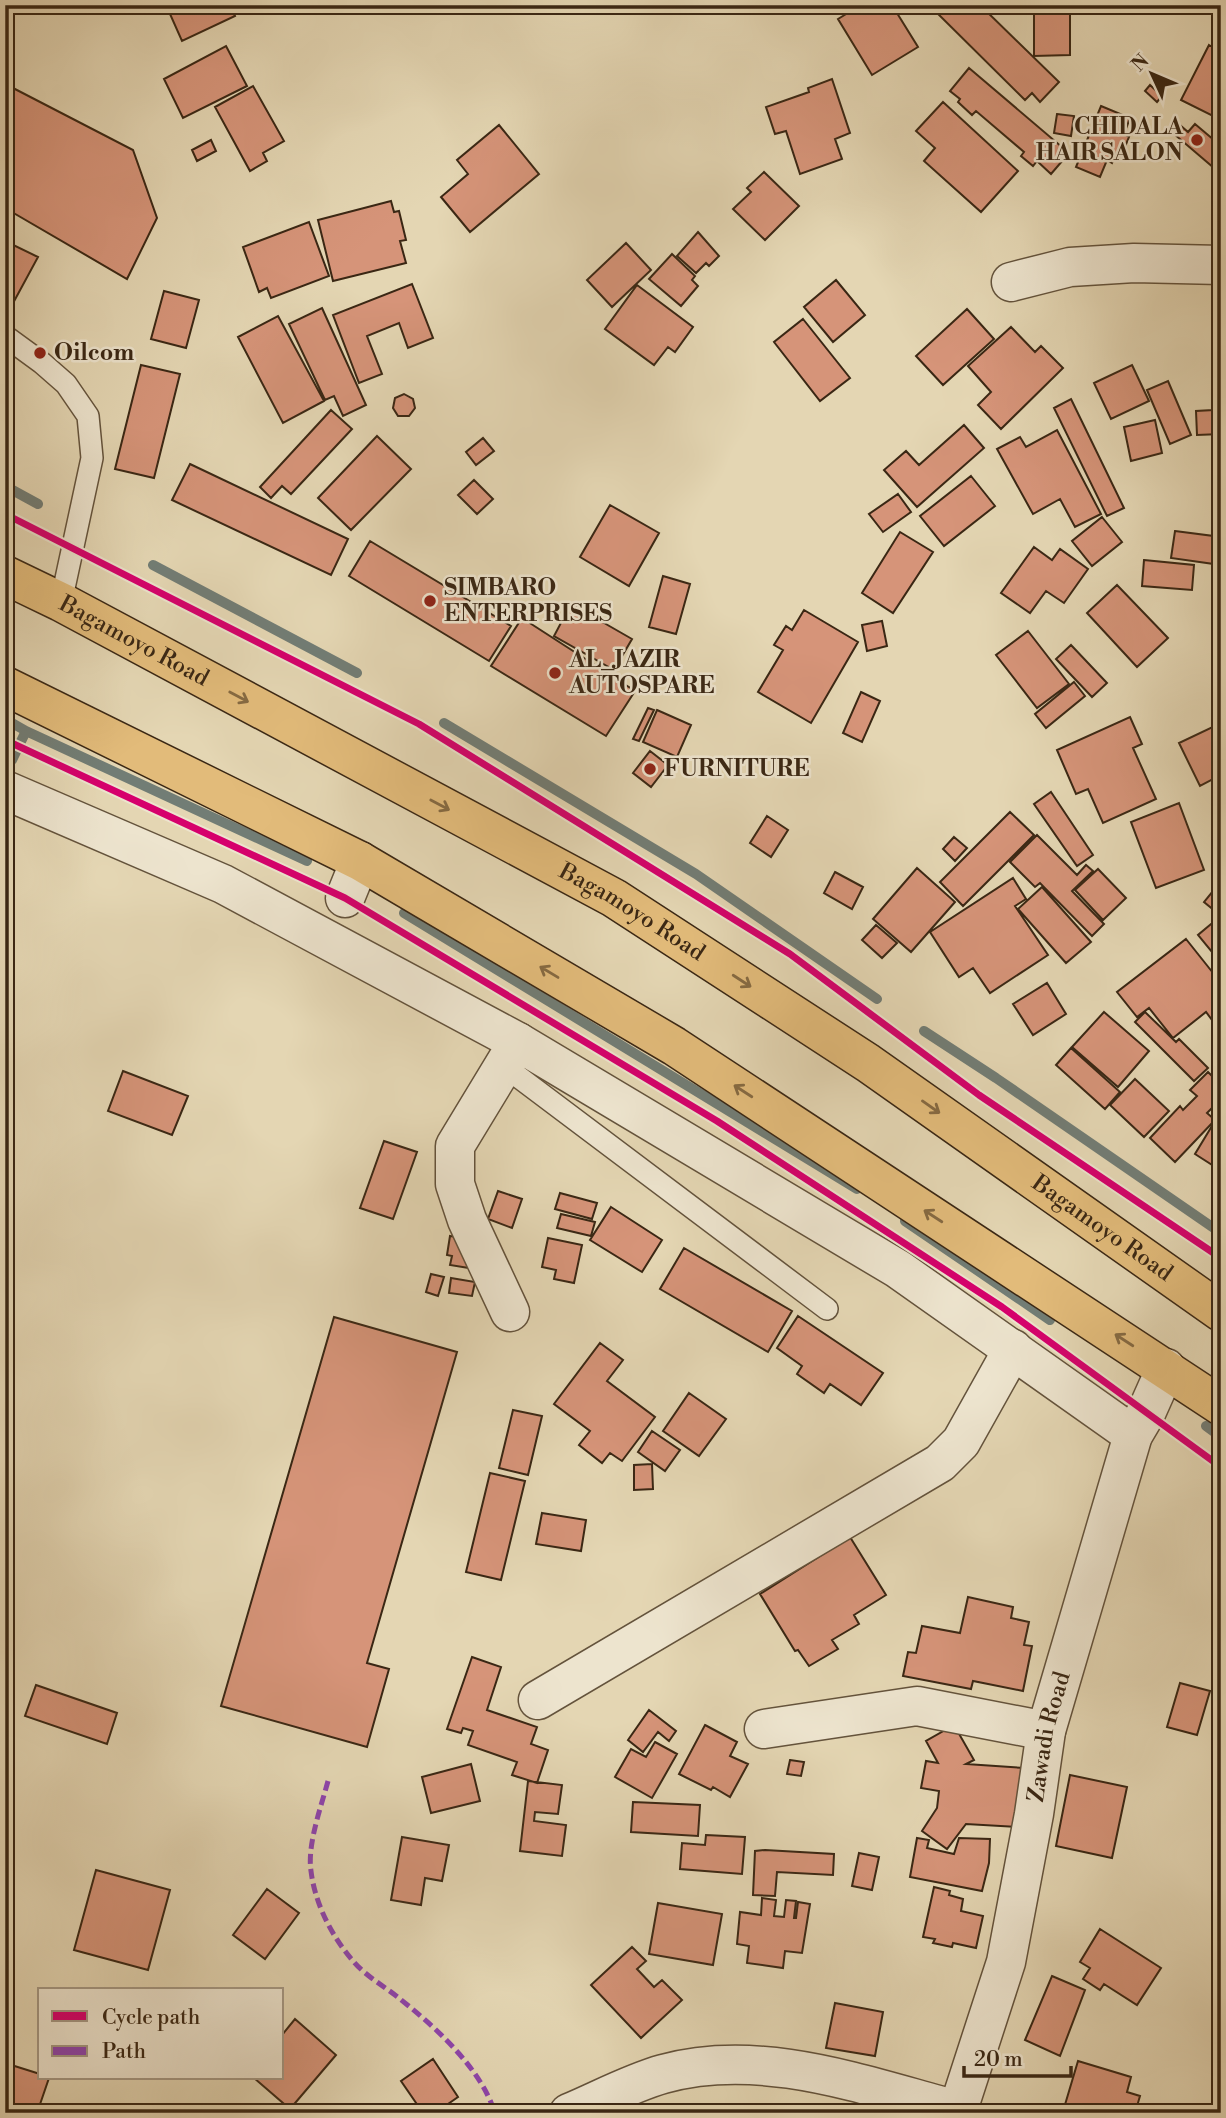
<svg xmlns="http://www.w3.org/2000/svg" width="1226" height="2118" font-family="'Libre Bodoni',serif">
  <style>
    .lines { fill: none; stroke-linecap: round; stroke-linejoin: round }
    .stream { stroke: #727d75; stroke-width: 10 }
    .building { fill: #d69479; stroke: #3a2714; stroke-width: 2 }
    .lane-casing { stroke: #64533c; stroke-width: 24 }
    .street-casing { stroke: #64533c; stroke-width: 41 }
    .highway-casing { stroke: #3a2714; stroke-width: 41 }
    .lane { stroke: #ede4ce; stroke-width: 21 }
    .street { stroke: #ede4ce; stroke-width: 38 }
    .highway { stroke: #e2bb7a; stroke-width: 38 }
    .quiet { stroke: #8e44ad; stroke-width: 5; stroke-dasharray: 10 5; stroke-linecap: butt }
    .cycleway-casing { stroke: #ede4ce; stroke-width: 11 }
    .cycleway { stroke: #d6006c; stroke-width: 7 }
    .oneway { stroke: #866a42 }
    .poi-dot { fill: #8f2418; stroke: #ede4ce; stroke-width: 2.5 }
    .labels { text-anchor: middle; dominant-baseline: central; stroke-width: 5; stroke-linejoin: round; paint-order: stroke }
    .poi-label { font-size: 23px; font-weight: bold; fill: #3a2714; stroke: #ede4ce; text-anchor: start }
    .street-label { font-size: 23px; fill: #3a2714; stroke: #ede4ce }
  </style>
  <rect width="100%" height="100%" fill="#e4d6b3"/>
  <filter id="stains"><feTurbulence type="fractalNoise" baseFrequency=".00286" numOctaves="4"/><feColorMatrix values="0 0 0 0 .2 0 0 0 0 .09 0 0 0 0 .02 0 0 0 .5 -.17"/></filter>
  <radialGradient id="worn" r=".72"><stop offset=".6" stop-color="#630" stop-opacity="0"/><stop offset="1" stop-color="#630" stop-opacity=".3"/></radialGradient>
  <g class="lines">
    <path class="stream" d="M5,486L38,504
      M153,565L357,673
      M5,719L26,731L307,861
      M444,723L696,874L877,999
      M12,760L26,731
      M404,913L857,1189
      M924,1031L996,1078L1221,1233
      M905,1221L1050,1320
      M1206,1426L1221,1437"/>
  </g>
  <path class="building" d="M166,5H230L235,16L182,41Z
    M861,5H892L918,47L872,75L838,19Z
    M929,5H980L1059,82L1040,102L1032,93L1025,100Z
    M1034,5H1062V14H1070V55L1034,56Z
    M1209,45L1221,52V120L1181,100Z
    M226,46L247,86L183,118L164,79Z
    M969,68L1069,153L1051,174L1037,161L1033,166L1021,156L1024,152L976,111L972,115L958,102L960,99L950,91Z
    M832,79L850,133L835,139L842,159L800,174L786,131L775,134L766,107L809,92L808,88Z
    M1150,85L1162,96L1157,102L1145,91Z
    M253,86L284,141L263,153L267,161L250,171L215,107Z
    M13,88L133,150L157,218L127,279L5,208V98Z
    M943,102L1018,171L981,212L924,161L935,148L916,131Z
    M1101,106L1130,118L1124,134L1129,137L1122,154L1117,152L1112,163L1107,160L1100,177L1076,167Z
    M1057,114L1074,116L1071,136L1054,133Z
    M1195,124L1221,146V159L1214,168L1174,134L1181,126L1188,132Z
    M499,125L539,174L470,232L441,197L468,174L457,160Z
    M211,140L216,151L197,161L192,150Z
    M764,172L799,206L765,240L733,209L751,192L747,188Z
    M391,201L394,212L399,211L406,240L400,241L406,263L333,281L318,220Z
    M309,222L329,276L271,298L267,288L259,292L243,247Z
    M698,232L719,256L709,266L706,263L696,273L677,256Z
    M5,241L38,257L5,318Z
    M626,243L651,270L612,307L587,280Z
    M672,254L695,276L692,280L698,286L681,306L649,279Z
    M836,280L865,315L833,342L804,307Z
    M1221,282V303H1220L1216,283Z
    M412,284L433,338L408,348L399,323L367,336L382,374L359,383L333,315Z
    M637,285L693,327L675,352L668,347L654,365L605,329Z
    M164,291L199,300L186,348L151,339Z
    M322,308L366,405L343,416L334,396L325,400L289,324Z
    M967,309L994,339L943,385L916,356Z
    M278,316L324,401L283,423L238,337Z
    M803,319L850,378L820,401L774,342Z
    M1011,327L1035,352L1041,346L1063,368L1001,429L978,405L991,392L968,366Z
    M141,365L180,374L154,478L115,469Z
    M1132,365L1149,401L1111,419L1094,383Z
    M1168,381L1191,435L1170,444L1147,390Z
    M1212,383H1221V434L1197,435L1196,411L1213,410Z
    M404,394L413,399L415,408L409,416H398L393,408L395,398Z
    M1071,399L1124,508L1107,516L1054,408Z
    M331,410L352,429L291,494L282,486L271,498L260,487Z
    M1155,420L1162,453L1131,461L1124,427Z
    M964,425L984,448L917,507L884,470L906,451L919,465Z
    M1057,430L1101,514L1075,527L1060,499L1033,514L997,449L1020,437L1026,447Z
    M377,436L411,469L351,530L318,498Z
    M483,438L494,451L476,465L466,452Z
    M190,464L348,539L331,575L172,500Z
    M971,476L995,506L944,546L920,516Z
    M474,480L493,499L477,514L458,495Z
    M898,494L911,512L883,532L869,514Z
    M610,505L659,533L629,586L580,557Z
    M1102,517L1122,542L1092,566L1072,541Z
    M1175,531L1221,537V565L1171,558Z
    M900,532L933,552L893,613L862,593Z
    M370,541L511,626L489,661L349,576Z
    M1034,547L1052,560L1060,549L1088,569L1064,603L1046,591L1030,613L1001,593Z
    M1144,560L1194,565L1192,590L1142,586Z
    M663,576L690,584L676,634L649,627Z
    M1117,585L1168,638L1137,667L1087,613Z
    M571,604L632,639L614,670L554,636Z
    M804,610L858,642L811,723L758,692L783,650L774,645L786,626L792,630Z
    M522,618L635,691L606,736L491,666Z
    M882,621L887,646L867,651L862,625Z
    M1028,631L1069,684L1037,708L996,655Z
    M1071,645L1107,683L1092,697L1056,659Z
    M1074,682L1085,696L1046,728L1035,714Z
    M861,692L880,701L862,742L843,733Z
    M648,708L654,710L639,741L633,739Z
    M657,710L691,725L677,757L643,742Z
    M1130,717L1142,744L1133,748L1156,799L1103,823L1088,789L1076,794L1057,750Z
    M1221,723V775L1200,786L1179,743Z
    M650,751L668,765L651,787L633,773Z
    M1051,792L1093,855L1077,866L1034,804Z
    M1179,803L1204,870L1156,888L1131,822Z
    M1010,812L1034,835L963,906L940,882Z
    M767,816L788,830L771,857L750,843Z
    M1037,835L1077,875L1086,865L1093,871L1072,891L1104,924L1092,936L1040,883L1035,887L1010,862Z
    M954,837L967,848L955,861L943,849Z
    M917,868L955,902L911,952L873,919Z
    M1098,869L1126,898L1103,920L1075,890Z
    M835,872L863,887L852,909L824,893Z
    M1013,878L1026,899L1015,906L1048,955L990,993L973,968L959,977L930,932Z
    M1221,881V916L1204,902Z
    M1042,887L1091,942L1066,963L1018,909Z
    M1217,919L1221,923V963L1198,935Z
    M876,925L897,943L882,958L862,940Z
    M1186,939L1221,983V1026L1218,1028L1206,1012L1173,1038L1149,1008L1137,1017L1117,992Z
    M1047,983L1066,1014L1033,1035L1013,1004Z
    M1104,1012L1149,1051L1118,1087L1072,1047Z
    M1145,1012L1176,1042L1179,1039L1208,1068L1194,1081L1135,1022Z
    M1071,1048L1120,1092L1105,1109L1056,1065Z
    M123,1071L188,1096L172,1135L108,1111Z
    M1208,1072L1221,1085V1099L1207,1113L1215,1120L1175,1162L1150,1138L1180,1106L1183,1110L1197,1096L1190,1090Z
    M1135,1079L1169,1111L1144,1137L1110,1105Z
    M1221,1111V1170H1220L1195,1154Z
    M384,1141L417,1152L393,1219L360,1208Z
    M498,1191L522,1199L512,1228L488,1219Z
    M560,1193L597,1203L592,1219L555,1209Z
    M611,1207L662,1240L642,1272L590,1240Z
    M561,1214L595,1222L591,1236L557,1228Z
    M450,1236L471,1239L475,1269L450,1265L452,1256L447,1255Z
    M548,1238L582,1245L574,1283L554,1279L556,1270L542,1267Z
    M684,1248L792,1311L768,1352L660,1289Z
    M431,1274L444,1277L438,1296L426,1292Z
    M451,1278L475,1282L472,1296L449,1293Z
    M798,1316L883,1373L861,1405L830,1384L824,1393L797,1374L802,1366L777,1348Z
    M334,1317L457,1352L367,1663L389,1669L367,1747L221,1706Z
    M600,1343L623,1360L607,1381L655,1417L622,1461L610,1453L602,1463L579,1445L590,1431L554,1404Z
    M689,1393L726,1419L699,1456L663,1431Z
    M513,1410L542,1416L528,1475L499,1468Z
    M652,1431L680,1450L665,1471L638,1452Z
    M652,1464L653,1489L634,1490V1465Z
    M490,1473L525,1481L501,1580L466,1572Z
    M542,1513L586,1520L581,1551L536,1544Z
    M850,1537L886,1595L854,1615L859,1624L832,1640L838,1649L809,1666L798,1650L795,1651L760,1594Z
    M968,1597L1013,1607L1011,1618L1029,1622L1024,1645L1032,1646L1023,1691L973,1681L971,1689L903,1676L908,1652L916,1653L922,1626L960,1633Z
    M472,1657L501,1667L487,1710L537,1727L531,1744L548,1750L537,1783L512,1775L517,1762L468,1745L473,1731L463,1728L461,1733L447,1729Z
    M1180,1683L1210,1691L1197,1735L1167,1727Z
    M36,1685L117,1713L107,1744L25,1716Z
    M649,1710L676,1731L669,1741L658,1732L643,1752L628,1740Z
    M705,1725L737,1742L730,1756L748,1764L730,1797L713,1787L711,1790L679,1774Z
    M954,1725L974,1760L966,1764L1024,1768L1020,1827L966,1824L947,1849L922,1831L937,1808L939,1791L921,1788L926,1761L938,1763L926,1741Z
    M655,1742L677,1754L652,1798L615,1777L631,1749L646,1757Z
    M790,1760L804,1762L801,1776L787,1774Z
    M471,1764L480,1801L431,1813L422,1777Z
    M1070,1775L1127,1787L1112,1858L1056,1846Z
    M528,1781L562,1785L558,1814L535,1812L534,1821L566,1825L562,1856L520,1851Z
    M633,1802L700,1805L698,1836L631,1832Z
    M706,1835L745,1837L742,1874L680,1869L682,1843L705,1845Z
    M402,1837L449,1845L442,1881L425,1878L421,1905L391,1900Z
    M917,1838L929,1840L927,1848L954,1854L959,1838L990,1839L989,1863L982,1891L910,1877Z
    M765,1850L834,1854L833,1875L777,1872L775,1896L753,1895L755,1851Z
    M859,1853L879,1857L872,1890L852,1886Z
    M96,1870L170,1890L148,1970L74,1950Z
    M934,1887L950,1891L949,1895L963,1899L961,1911L983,1916L976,1948L953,1943L952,1947L933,1943L935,1939L923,1937Z
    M267,1889L299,1913L265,1959L233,1935Z
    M762,1898L776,1900L774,1916L784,1917L786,1900L796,1901L794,1918H796L798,1902L810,1904L802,1953L785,1951L783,1968L747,1963L749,1946L737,1944L740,1912L761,1915Z
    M658,1903L722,1914L713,1965L649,1954Z
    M1100,1929L1161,1968L1137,2005L1104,1984L1100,1990L1083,1979L1090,1968L1080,1962Z
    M632,1947L646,1961L637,1969L654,1987L662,1980L682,2000L641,2038L591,1985Z
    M1052,1976L1085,1990L1060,2056L1025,2040Z
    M835,2003L883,2012L875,2056L826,2048Z
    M295,2019L336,2055L290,2109L254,2078H282V2035Z
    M433,2059L458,2097L435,2113H423L401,2081Z
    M1078,2061L1131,2077L1127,2092L1140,2096L1135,2113H1082L1064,2108Z
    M5,2063L40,2074V2078H49L37,2113H5Z
    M1221,2106V2113H1212L1211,2109Z"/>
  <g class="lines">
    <g class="lane-casing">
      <path id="lane" d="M5,336L42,363L66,384L88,416L92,458L61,602
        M504,1066L827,1309"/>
    </g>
    <g class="street-casing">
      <g id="street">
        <path d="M1011,282L1070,267L1134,263L1221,265"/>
        <path d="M5,790L223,884L518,1042L898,1269L1133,1435"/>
        <path d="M345,898L360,861"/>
        <path d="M510,1312L467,1220L455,1184V1146L518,1042"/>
        <path d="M538,1700L940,1463L961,1442L1013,1349"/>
        <path d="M764,1729L917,1706L1046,1731"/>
        <path d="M569,2113C600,2100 631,2083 663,2074C761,2047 862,2085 957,2110"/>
        <path id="s1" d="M957,2113L1006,1962L1034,1814L1046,1731L1133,1435L1146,1413L1166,1368"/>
      </g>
    </g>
    <g class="highway-casing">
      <g id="highway">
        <path id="s2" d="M5,575L61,602L614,898L868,1063L1221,1312"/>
        <path d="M5,686L360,861L674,1046L1221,1406"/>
      </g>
    </g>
    <use href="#lane" class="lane"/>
    <use href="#street" class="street"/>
    <use href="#highway" class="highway"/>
    <path class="quiet" d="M328,1781C321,1807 307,1845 311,1871C315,1904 332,1937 354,1962C365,1975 382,1985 395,1995C432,2024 480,2066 495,2113"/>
    <g class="cycleway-casing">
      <path id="cycleway" d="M5,514L419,724L790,954L979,1095L1221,1258
        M5,740L345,898L717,1121L1002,1307L1221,1467"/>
    </g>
    <use href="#cycleway" class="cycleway"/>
  </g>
  <defs><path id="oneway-shaft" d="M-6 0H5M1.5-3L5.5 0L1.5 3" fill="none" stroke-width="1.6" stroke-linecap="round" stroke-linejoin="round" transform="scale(1.75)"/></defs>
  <g class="oneway">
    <use href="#oneway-shaft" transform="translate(239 697) rotate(28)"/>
    <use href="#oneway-shaft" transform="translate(440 805) rotate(28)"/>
    <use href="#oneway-shaft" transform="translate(549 972) rotate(-149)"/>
    <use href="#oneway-shaft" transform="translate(742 981) rotate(33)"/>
    <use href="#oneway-shaft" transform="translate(743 1091) rotate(-147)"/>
    <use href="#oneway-shaft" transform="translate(931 1107) rotate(35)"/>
    <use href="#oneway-shaft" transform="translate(933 1216) rotate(-147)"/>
    <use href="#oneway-shaft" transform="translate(1124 1340) rotate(-147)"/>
  </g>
  <g class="poi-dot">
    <circle cx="1197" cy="140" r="7"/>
    <circle cx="40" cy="353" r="7"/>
    <circle cx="430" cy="601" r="7"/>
    <circle cx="555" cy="673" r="7"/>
    <circle cx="650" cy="769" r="7"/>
  </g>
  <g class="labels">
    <g class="poi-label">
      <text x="1183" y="127" text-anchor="end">CHIDALA<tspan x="1183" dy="26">HAIR SALON</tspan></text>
      <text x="54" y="353">Oilcom</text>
      <text x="444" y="588">SIMBARO<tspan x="444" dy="26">ENTERPRISES</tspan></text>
      <text x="569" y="660">AL_JAZIR<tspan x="569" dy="26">AUTOSPARE</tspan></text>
      <text x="664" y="769">FURNITURE</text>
    </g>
    <g class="street-label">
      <text stroke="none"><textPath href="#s2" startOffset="145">Bagamoyo Road</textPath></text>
      <text stroke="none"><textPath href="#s2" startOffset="712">Bagamoyo Road</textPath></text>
      <text stroke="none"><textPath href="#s2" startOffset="1279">Bagamoyo Road</textPath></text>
      <text stroke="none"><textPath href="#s1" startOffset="388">Zawadi Road</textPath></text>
    </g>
  </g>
  <rect width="1226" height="2118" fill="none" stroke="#e4d6b3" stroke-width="28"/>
  <rect x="7" y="7" width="1212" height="2104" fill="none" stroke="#3a2714" stroke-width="3.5"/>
  <rect x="14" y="14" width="1198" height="2090" fill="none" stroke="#3a2714" stroke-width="2"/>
  <rect x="38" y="1988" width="245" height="91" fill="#ede4ce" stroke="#a59884" stroke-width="2"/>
  <rect x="52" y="2011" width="35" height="10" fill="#d6006c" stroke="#a59884" stroke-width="2"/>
  <text x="102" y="2024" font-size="21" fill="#3a2714">Cycle path</text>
  <rect x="52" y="2046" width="35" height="10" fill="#8e44ad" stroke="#a59884" stroke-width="2"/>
  <text x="102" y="2058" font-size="21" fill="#3a2714">Path</text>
  <g transform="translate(1152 74) rotate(314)" stroke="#ede4ce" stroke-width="5" paint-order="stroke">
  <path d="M0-5L12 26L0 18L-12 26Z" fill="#3a2714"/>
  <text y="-10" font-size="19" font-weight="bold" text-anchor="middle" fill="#3a2714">N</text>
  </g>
  <path d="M964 2066v10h107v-10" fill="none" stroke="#3a2714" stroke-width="3.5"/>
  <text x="974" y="2066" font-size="21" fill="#3a2714" stroke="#ede4ce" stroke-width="5" paint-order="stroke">20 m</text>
  <rect width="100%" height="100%" filter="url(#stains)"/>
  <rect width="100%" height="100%" fill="url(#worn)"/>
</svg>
